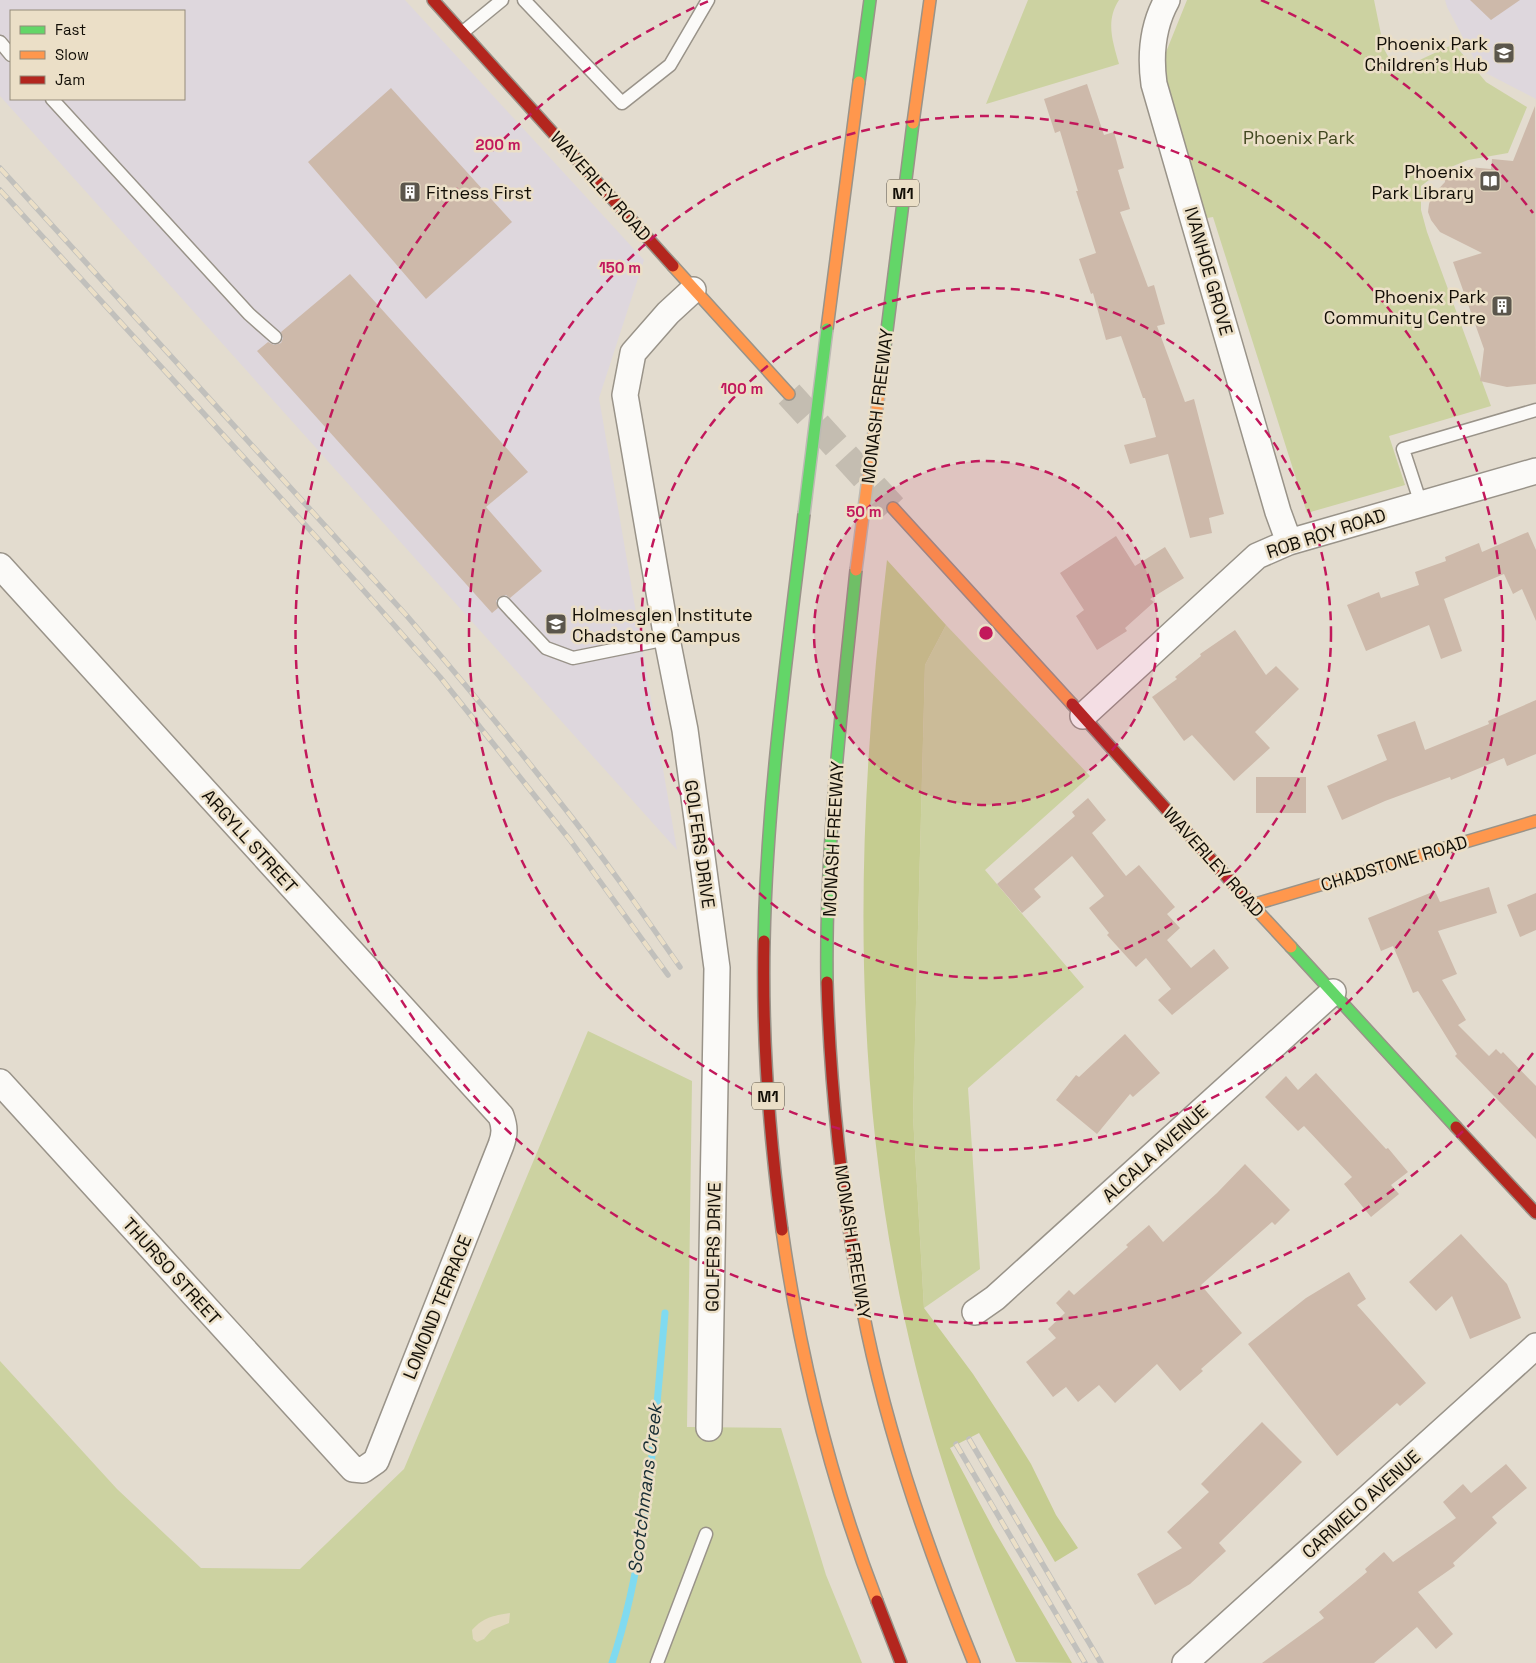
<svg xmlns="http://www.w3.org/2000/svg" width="1536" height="1663" font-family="'Space Grotesk',sans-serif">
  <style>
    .education { fill: #ded7dd; fill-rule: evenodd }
    .green { fill: #ccd2a1 }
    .forest { fill: #c5cc90 }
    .sand { fill: #e2d9bf }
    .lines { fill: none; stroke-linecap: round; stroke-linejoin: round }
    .stream { stroke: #80daf0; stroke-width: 7 }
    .building { fill: #cdb9aa }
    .primary-tunnel { stroke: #c4bdb1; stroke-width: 28; stroke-dasharray: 28 14; stroke-linecap: butt }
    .lane-casing { stroke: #999389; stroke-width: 15 }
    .street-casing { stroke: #999389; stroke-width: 28 }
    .fast-casing { stroke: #999389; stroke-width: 14 }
    .slow-casing { stroke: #999389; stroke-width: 14 }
    .jam-casing { stroke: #999389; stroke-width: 14 }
    .lane { stroke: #fbfaf8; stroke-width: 12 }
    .street { stroke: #fbfaf8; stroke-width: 25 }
    .fast { stroke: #63d668; stroke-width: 11 }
    .slow { stroke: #ff974d; stroke-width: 11 }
    .jam { stroke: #b3261e; stroke-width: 11 }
    .rail-casing { stroke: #c1c0bc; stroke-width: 5.5 }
    .rail { stroke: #ebdfc7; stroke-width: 4; stroke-dasharray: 11; stroke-linecap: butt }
    .fast-bridge-casing { stroke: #bcb9b3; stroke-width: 14; stroke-linecap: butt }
    .slow-bridge-casing { stroke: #bcb9b3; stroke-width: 14; stroke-linecap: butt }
    .fast-bridge { stroke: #63d668; stroke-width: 11 }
    .slow-bridge { stroke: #ff974d; stroke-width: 11 }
    .ring { fill: none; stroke: #c2185b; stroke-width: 2.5; stroke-dasharray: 9 6 }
    .labels { text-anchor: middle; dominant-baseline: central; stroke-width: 5; stroke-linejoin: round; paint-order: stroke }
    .shield { fill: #ebdfc7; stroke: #534d40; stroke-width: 1 }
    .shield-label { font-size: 16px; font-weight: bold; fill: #120e06 }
    .poi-label { font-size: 18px; fill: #120e06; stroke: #ebdfc7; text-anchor: end }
    .park-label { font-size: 18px; fill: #414820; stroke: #ebdfc7 }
    .street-label { font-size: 18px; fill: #120e06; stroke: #ebdfc7 }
    .water-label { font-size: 19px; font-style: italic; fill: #172d34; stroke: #ebdfc7 }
    .centre { fill: #c2185b; stroke: #ebdfc7; stroke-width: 2.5 }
    .ring-label { font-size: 15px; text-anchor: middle; font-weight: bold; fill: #c2185b; stroke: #ebdfc7; stroke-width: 5; stroke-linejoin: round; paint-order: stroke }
  </style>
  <rect width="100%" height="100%" fill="#e3dccf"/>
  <path class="education" d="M0,0H405L644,260L599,398L677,850L0,96ZM11,11H184V99H11Z
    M1445,0H1536V99L1480,70L1447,7Z"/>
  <path class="green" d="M1028,0H1119C1105,21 1113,42 1119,64L986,104Z
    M1187,0H1374L1384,49L1396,71L1454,44L1486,82L1527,107L1508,153L1468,160L1441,171L1421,186V210L1427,232L1491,406L1389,436L1405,485L1307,513L1213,217L1201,219L1158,72Z
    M946,625L1090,776L985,870L1084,987L968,1088L980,1269L924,1308L913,1116L925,665Z
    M588,1031L692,1081L687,1427L781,1428L826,1575L862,1663H0V1361L117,1489L201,1568L300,1569L404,1469Z"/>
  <path class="forest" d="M887,560L946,625L925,665L913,1116L924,1308L973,1374L1011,1432L1031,1464L1056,1515L1078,1548L1055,1562L979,1433L950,1448L993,1528L1072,1663L1016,1662C977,1566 941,1469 916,1368C849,1100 854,833 887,560Z"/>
  <path class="sand" d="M510,1613L509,1623L492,1630L484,1639L477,1642L473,1639L472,1630C484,1617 492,1616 510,1613Z"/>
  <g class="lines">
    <path class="stream" d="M612,1663C649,1550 654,1430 665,1313"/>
  </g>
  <path class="building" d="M1470,0H1520L1491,20Z
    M1087,84L1104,135L1114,132L1124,168L1118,170L1130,209L1120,212L1148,287L1154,285L1165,324L1157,326L1185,402L1194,399L1224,514L1209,518L1212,533L1190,538L1168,454L1130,464L1124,445L1156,437L1145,398H1143L1121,336L1106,340L1093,293L1091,294L1079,259L1096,253L1076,191H1078L1060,131L1055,133L1044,99Z
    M391,88L512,222L426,299L308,162Z
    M1535,106L1536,384L1507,387L1480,381L1484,349L1453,262L1482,253L1440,232L1431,220L1428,212L1429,204L1432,196L1445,182L1444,174L1468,177L1469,167L1491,169L1492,159L1513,161Z
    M350,274L528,472L486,507L542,571L510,598L506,595L499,597L496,601L498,608L492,613L257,351L268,342L274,345L281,343L283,338L281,332Z
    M1528,532L1536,550V621L1522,589L1513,594L1504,574L1444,599L1462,651L1441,659L1429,625L1366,651L1347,605L1379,592L1381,598L1419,585L1415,572L1446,561L1445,557L1479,543L1482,552Z
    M1116,536L1135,566L1165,547L1184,578L1150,599L1154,602L1125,628L1127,631L1097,650L1076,616L1084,610L1060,573Z
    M1235,630L1266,675L1276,666L1299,689L1255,732L1270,748L1234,781L1192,735L1184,741L1152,697L1177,679L1175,677L1201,656L1200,654Z
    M1536,700V754L1507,766L1504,758L1451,780L1450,777L1385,801L1342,820L1327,786L1387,760L1377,735L1415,721L1425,750L1489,724L1488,721Z
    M1256,777H1306V813H1256Z
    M1088,798L1106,820L1092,833L1126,876L1139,865L1175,907L1167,914L1180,928L1167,940L1191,968L1214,949L1229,968L1172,1015L1158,1000L1171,989L1146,958L1136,967L1107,935L1109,933L1089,908L1104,896L1072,856L1034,889L1041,897L1022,913L997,884L1075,816L1072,812Z
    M1489,887L1497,913L1438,931L1457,974L1442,980L1466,1020L1458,1025L1489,1056L1496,1049L1501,1054L1503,1052L1536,1086V1139L1455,1056L1457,1054L1418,991L1413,993L1393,946L1381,951L1368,918L1435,891L1440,902Z
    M1536,893V930L1520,937L1507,905Z
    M1125,1034L1160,1073L1133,1097L1130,1094L1097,1134L1056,1100L1076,1075L1079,1077Z
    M1316,1073L1386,1149L1388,1148L1408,1172L1391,1185L1399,1194L1371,1217L1344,1184L1352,1177L1304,1126L1298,1131L1265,1097L1286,1076L1298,1090Z
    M1245,1164L1290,1210L1275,1225L1272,1222L1201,1285L1242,1333L1201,1369L1203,1371L1180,1391L1157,1364L1115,1403L1099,1385L1078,1402L1066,1387L1053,1397L1026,1362L1056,1338L1048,1329L1065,1313L1056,1303L1069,1290L1074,1295L1128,1247L1126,1245L1149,1225L1163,1242L1217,1193Z
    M1461,1234L1507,1284L1521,1318L1470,1339L1452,1296L1436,1311L1409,1282Z
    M1349,1272L1366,1299L1357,1305L1426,1383L1400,1406L1397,1403L1337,1456L1248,1344L1306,1298Z
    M1262,1422L1302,1462L1219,1543L1226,1551L1190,1584L1155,1605L1137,1574L1182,1548L1167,1532L1209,1492L1201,1484Z
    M1506,1464L1527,1488L1492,1517L1497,1523L1453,1563L1455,1566L1418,1592L1453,1634L1436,1649L1417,1627L1374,1663H1262L1324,1618L1319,1612L1367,1572L1365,1569L1384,1552L1393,1562L1456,1518L1443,1502L1463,1484L1471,1493Z"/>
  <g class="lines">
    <path class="primary-tunnel" d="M789,394L893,508"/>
    <g class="lane-casing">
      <path id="lane" d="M524,0L622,103L670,65L708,0
        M463,32L502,0
        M0,42L11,55
        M52,99L249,314L275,337
        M1421,504L1403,449L1536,410
        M504,603L546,648L573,658L667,639
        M657,1663L706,1534"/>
    </g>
    <g class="street-casing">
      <path id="street" d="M1167,0C1152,27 1150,55 1154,84L1278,512L1289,542
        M693,290L668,313L633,353L625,395L667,639L685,730L717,968L709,1428
        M0,566L501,1116C505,1127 505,1134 501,1145L376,1461L363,1470L353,1469L0,1082
        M1083,716L1257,556L1289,542L1536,471
        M975,1312L995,1298L1333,992
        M1185,1663L1536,1346"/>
    </g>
    <g class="fast-casing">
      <path id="fast" d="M859,82L870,0
        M880,386L913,123
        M764,941C767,797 787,656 804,514
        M1291,947L1456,1127
        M827,982C825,844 842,707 856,570"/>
    </g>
    <g class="slow-casing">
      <path id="slow" d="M913,123L930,0
        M673,266L789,394
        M827,329L859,82
        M893,508L1072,704
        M1291,947L1252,905L1536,821
        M782,1230C800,1356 831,1482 877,1601
        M858,1285C881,1416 924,1540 974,1663"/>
    </g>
    <g class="jam-casing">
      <path id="jam" d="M433,0L673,266
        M1072,704L1252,905
        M764,941C762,1037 769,1134 782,1230
        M827,982C830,1084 841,1185 858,1285
        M1456,1127L1536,1213
        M877,1601L901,1663"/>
    </g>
    <use href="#lane" class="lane"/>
    <use href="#street" class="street"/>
    <use href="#fast" class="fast"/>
    <use href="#slow" class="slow"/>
    <use href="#jam" class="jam"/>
    <g class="rail-casing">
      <path id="rail" d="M0,168L407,616C459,677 510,738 559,801C602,855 641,911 680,967
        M0,190L319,540L440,677L570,840L668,975
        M969,1439L1101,1663
        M956,1444L1085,1663"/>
    </g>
    <use href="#rail" class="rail"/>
    <g class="fast-bridge-casing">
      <path id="fast-bridge" d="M804,514L827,329"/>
    </g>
    <g class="slow-bridge-casing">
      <path id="slow-bridge" d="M856,570L880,386"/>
    </g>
    <use href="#fast-bridge" class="fast-bridge"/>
    <use href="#slow-bridge" class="slow-bridge"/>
  </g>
  <circle cx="986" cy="633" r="172" fill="#c2185b" fill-opacity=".12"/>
  <g class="ring">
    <circle cx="986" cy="633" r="172"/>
    <circle cx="986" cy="633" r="345"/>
    <circle cx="986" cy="633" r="517"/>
    <path d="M1533 1053A690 690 0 1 1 711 0M1261 0A690 690 0 0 1 1533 213"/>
  </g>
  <defs>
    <g id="school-square" transform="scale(1.125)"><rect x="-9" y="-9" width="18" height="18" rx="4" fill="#5b564c" stroke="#ebdfc7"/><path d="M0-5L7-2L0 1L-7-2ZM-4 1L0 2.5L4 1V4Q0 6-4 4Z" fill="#fff"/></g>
    <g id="library-square" transform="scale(1.125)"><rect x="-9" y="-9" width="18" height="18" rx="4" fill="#5b564c" stroke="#ebdfc7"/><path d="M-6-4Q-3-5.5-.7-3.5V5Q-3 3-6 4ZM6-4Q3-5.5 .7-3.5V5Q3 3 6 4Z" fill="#fff"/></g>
    <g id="building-square" transform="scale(1.125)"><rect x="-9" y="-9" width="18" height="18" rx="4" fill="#5b564c" stroke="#ebdfc7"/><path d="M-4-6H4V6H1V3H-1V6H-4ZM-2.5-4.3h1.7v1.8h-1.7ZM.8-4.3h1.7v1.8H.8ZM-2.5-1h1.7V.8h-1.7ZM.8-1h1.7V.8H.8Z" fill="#fff"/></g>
    <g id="university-square" transform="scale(1.125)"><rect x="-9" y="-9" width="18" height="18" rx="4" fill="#5b564c" stroke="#ebdfc7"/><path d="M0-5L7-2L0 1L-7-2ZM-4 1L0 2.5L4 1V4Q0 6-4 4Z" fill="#fff"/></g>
  </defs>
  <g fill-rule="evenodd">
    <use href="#school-square" x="1504" y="53"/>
    <use href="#library-square" x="1490" y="181"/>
    <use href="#building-square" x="410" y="192"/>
    <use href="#building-square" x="1502" y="306"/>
    <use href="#university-square" x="556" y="624"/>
  </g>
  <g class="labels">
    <g class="shield">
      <rect x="887" y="179.5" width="32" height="27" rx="4"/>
      <rect x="752" y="1082.5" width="32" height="27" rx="4"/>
    </g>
    <g class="shield-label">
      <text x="903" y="193">M1</text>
      <text x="768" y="1096">M1</text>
    </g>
    <g class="poi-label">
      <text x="1488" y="43">Phoenix Park<tspan x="1488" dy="21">Children's Hub</tspan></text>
      <text x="1474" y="171">Phoenix<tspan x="1474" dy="21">Park Library</tspan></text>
      <text x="426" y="192" text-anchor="start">Fitness First</text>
      <text x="1486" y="296">Phoenix Park<tspan x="1486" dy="21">Community Centre</tspan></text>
      <text x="572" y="614" text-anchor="start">Holmesglen Institute<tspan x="572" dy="21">Chadstone Campus</tspan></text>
    </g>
    <g class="park-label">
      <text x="1299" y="137">Phoenix Park</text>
    </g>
    <g class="street-label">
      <text transform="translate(601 186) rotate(48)">WAVERLEY ROAD</text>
      <text transform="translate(1209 271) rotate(74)">IVANHOE GROVE</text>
      <text transform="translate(877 406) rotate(-83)">MONASH FREEWAY</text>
      <text transform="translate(1326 533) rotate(-18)">ROB ROY ROAD</text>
      <text transform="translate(833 839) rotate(-87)">MONASH FREEWAY</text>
      <text transform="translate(250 841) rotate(48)">ARGYLL STREET</text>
      <text transform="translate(700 844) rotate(82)">GOLFERS DRIVE</text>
      <text transform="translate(1214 862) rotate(48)">WAVERLEY ROAD</text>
      <text transform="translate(1394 863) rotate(-17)">CHADSTONE ROAD</text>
      <text transform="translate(1155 1153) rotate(-42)">ALCALA AVENUE</text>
      <text transform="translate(853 1242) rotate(81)">MONASH FREEWAY</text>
      <text transform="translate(713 1247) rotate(-89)">GOLFERS DRIVE</text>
      <text transform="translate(172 1271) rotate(48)">THURSO STREET</text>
      <text transform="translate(437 1307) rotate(-68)">LOMOND TERRACE</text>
      <text transform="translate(1361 1504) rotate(-42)">CARMELO AVENUE</text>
    </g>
    <g class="water-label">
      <text transform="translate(645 1489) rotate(-83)">Scotchmans Creek</text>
    </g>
  </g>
  <circle cx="986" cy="633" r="8" class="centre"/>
  <g class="ring-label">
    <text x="498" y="150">200 m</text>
    <text x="620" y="273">150 m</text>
    <text x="742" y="394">100 m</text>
    <text x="864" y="517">50 m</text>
  </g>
  <rect x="10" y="10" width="175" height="90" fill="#ebdfc7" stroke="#948b7a"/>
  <rect x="20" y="26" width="25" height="8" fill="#63d668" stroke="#948b7a"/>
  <text x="55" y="35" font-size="15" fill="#120e06">Fast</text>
  <rect x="20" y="51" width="25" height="8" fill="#ff974d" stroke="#948b7a"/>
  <text x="55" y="60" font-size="15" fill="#120e06">Slow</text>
  <rect x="20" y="76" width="25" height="8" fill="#b3261e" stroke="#948b7a"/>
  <text x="55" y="85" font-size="15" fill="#120e06">Jam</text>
</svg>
